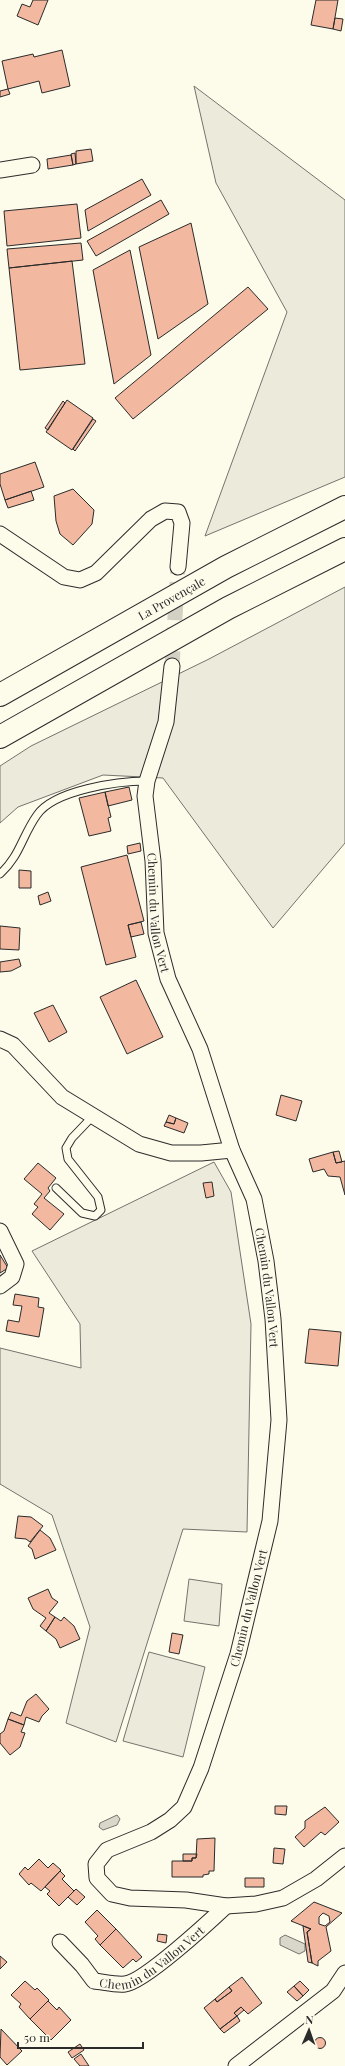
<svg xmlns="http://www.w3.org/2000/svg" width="345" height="2066" font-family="'Playfair Display',serif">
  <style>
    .green { fill: #ecebdb; stroke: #74746e }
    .water { fill: #d8d7c9; stroke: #74746e }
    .building { fill: #f2b8a0; stroke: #2b2b2b; fill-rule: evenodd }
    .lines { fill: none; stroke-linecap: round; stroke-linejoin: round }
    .minor-tunnel { stroke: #d3d1c4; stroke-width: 15; stroke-dasharray: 15 8; stroke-linecap: butt }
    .service-casing { stroke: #2b2b2b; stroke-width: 9 }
    .minor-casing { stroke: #2b2b2b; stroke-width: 17 }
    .motorway-casing { stroke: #2b2b2b; stroke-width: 24 }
    .service { stroke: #fdfbea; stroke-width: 7 }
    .minor { stroke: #fdfbea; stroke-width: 15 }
    .motorway { stroke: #fdfbea; stroke-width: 22 }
    .labels { text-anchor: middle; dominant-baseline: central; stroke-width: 3; stroke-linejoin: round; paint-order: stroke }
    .street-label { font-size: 12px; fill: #2b2b2b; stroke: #fdfbea }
  </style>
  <rect width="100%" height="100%" fill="#fdfbea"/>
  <path class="green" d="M194,86L345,200V477L205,536L287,312L216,183Z
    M345,587V843L273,928L163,778L103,775L18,807L0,823V766L31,746L209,659Z
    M214,1162L231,1192L251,1324L247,1532L183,1529L116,1742L66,1723L90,1627L52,1515L0,1484V1348L81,1368L80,1324L32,1251Z
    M189,1579L222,1584L219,1626L184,1621Z
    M149,1652L205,1667L183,1757L123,1741Z"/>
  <path class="water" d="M117,1815L120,1819L117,1825L103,1830L99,1827L100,1823Z
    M285,1935L305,1944V1951L299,1954L280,1945V1938Z"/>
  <path class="building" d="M33,0H48L38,25L17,16L22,4L30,7Z
    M316,0H338L333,29L311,25Z
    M335,18L343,19L341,31L333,29Z
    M62,50L70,86L42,93L39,81L8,89L2,61L33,54L34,57Z
    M8,89L10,94L0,97V91Z
    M91,149L93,161L76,164V151Z
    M75,153L76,164L73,165L71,154Z
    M71,155L73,165L48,169L47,159Z
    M142,179L151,195L88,231L85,210Z
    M161,200L169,214L96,256L87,241Z
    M77,204L81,238L7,246L4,211Z
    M191,223L208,304L158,339L139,247Z
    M81,243L83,260L9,268L7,249Z
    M130,250L151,355L114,384L93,270Z
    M72,261L85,364L20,370L9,268Z
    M248,287L268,309L133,419L115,398Z
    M67,400L93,418L72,450L46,432Z
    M63,401L65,403L48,430L45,428Z
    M93,419L96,421L75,451L73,449Z
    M35,462L44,487L5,500L0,484V474Z
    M73,489L94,510L92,524L73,545L60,534L56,521L54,496Z
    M31,491L34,500L8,508L5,500Z
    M129,787L132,800L108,806L105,792Z
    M105,792L111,817L108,818L111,831L89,836L79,798Z
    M140,843L141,851L128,854L127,846Z
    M127,855L144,921L128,925L136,957L106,965L81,867Z
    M19,870L31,871V888H19Z
    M48,892L51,901L40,905L38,896Z
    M141,922L144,934L131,937L128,925Z
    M0,926L20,928L19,950L0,949Z
    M19,959L21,966L11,971L0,972V962Z
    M136,980L163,1037L127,1054L100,997Z
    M53,1005L67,1032L49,1042L34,1013Z
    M281,1095L302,1101L296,1121L276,1115Z
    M169,1115L176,1118L174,1124L166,1122Z
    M176,1118L188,1123L184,1133L164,1126L166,1122L174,1124Z
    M339,1151L342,1162L336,1163L333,1152Z
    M333,1152L336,1163L345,1161V1195L340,1177L328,1176L324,1169L313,1172L309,1159Z
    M38,1163L56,1178L48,1188L50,1191L44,1198L64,1214L50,1230L32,1214L38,1207L34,1204L42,1194L24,1179Z
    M212,1182L214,1196L206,1198L203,1183Z
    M0,1255L8,1268L0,1273Z
    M15,1294L39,1298L38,1307L44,1308L39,1337L6,1331L8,1320L19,1322L22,1306L13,1305Z
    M309,1329L341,1332L338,1366L305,1363Z
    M18,1516L31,1517L43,1526L30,1542L26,1539L15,1538Z
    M40,1530L50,1538L56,1550L35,1559L32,1549L28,1546Z
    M48,1589L52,1598L58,1602L49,1613L55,1617L46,1631L40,1626L46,1618L33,1609L28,1598Z
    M55,1617L61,1621L64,1617L74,1626L80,1639L60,1648L56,1639L46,1631Z
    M172,1633L183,1635L179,1654L169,1652Z
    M36,1694L49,1709L42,1716L39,1722L26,1717L24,1725L8,1719L11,1712L21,1716L27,1701Z
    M8,1719L24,1725L21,1732L25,1733L20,1747L10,1755L0,1743V1734L4,1731Z
    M275,1806H287L286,1815L275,1814Z
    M325,1807L339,1822L325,1835L321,1832L304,1847L295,1837L305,1828V1821Z
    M215,1838L214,1871H209V1874L203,1875V1877H172V1861H192V1858H196L197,1839Z
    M274,1848L285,1849L283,1864L273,1863Z
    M183,1854H197L196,1858H192V1861H183Z
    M39,1859L48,1868L53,1863L61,1870L41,1891L31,1883L29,1885L19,1874L25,1867L28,1870Z
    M60,1871L65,1876L62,1879L74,1891L59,1906L47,1894L50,1891L45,1887Z
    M245,1878H264V1887H245Z
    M76,1889L85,1897L77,1905L68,1897Z
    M314,1902L342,1913L326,1927L331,1951L318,1961V1966L312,1963L307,1932L311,1929L291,1921ZM323,1913L329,1916L330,1922L325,1926L319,1924V1917Z
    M97,1910L116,1929L100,1945L95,1939L98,1936L85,1922Z
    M303,1926L311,1929L307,1932L312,1963L308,1962Z
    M116,1929L142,1957L136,1962L133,1959L123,1968L100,1945Z
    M158,1934L167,1935L166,1943L157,1941Z
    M0,1956L7,1962L0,1969Z
    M242,1977L262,2003L248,2014L241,2007L234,2013L237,2016L220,2029L204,2008L215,1999L217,2002L232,1991L229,1987Z
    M25,1981L35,1990L37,1988L49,2000L30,2019L19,2007L21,2004L11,1995Z
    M300,1981L309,1990L303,1996L294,1986Z
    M294,1986L303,1996L297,2001L287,1992Z
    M229,1987L232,1991L217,2002L215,1999Z
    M48,2001L57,2010L59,2007L71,2020L51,2040L30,2019Z
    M241,2007L244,2010L237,2016L234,2013Z
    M237,2016L240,2021L224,2033L220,2029Z
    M1,2029L22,2051L7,2065L0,2057Z
    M314.5 2043a5.5 5.5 0 1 1 11 0a5.5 5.5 0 1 1-11 0Z
    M80,2044L84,2050L72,2058L68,2052Z
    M81,2054L89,2066H80L74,2059Z"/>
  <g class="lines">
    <path class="minor-tunnel" d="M172,666L178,567"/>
    <g class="service-casing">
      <path id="service" d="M0,874C20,856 22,836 37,815C54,790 118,781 147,781
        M56,1188L82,1213L95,1216L101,1210L98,1197L68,1159L66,1148L72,1138L93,1116"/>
    </g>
    <g class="minor-casing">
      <g id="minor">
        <path d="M0,170L32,165"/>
        <path d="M0,534L64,577L80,580L96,573L151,519L165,511L178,512L182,523L178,567"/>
        <path id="s1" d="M172,666L166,722L147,781L145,796L153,861L156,933L168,979L200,1049L232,1150L254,1199L266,1261L273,1319L279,1420L270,1521L238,1654L201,1768L184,1807L170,1820L151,1832L107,1850L96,1864L97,1878L112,1894L130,1898L186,1900L226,1906L256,1904L283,1898L316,1879L345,1856"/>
        <path d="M0,1039L13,1045L62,1097L139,1144L171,1153H201L232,1150"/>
        <path d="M0,1231L16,1264L12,1277L0,1286"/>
        <path id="s2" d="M60,1942L82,1965L94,1981C104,1982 115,1985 125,1984C144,1982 209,1922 226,1906"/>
        <path d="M236,2066L333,1991L345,1973"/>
      </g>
    </g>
    <g class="motorway-casing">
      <g id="motorway">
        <path id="s3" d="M0,695L226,567L345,507"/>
        <path d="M0,737L228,608L345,549"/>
      </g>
    </g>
    <use href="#service" class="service"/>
    <use href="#minor" class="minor"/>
    <use href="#motorway" class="motorway"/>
  </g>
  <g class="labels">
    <g class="street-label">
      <text stroke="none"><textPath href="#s3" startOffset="197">La Provençale</textPath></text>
      <text stroke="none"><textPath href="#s1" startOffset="251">Chemin du Vallon Vert</textPath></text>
      <text stroke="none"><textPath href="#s1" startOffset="645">Chemin du Vallon Vert</textPath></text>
      <text transform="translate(248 1608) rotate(-76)">Chemin du Vallon Vert</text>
      <text stroke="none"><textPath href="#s2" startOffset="118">Chemin du Vallon Vert</textPath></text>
    </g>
  </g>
  <g transform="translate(309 2030) rotate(2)" stroke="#fdfbea" stroke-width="3" paint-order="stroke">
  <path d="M0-3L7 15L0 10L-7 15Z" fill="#2b2b2b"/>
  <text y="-6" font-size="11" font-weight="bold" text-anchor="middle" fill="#2b2b2b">N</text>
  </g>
  <path d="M18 2042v6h125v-6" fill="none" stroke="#2b2b2b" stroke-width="2"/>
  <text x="24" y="2042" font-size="12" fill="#2b2b2b" stroke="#fdfbea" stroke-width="3" paint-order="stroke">50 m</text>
</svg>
